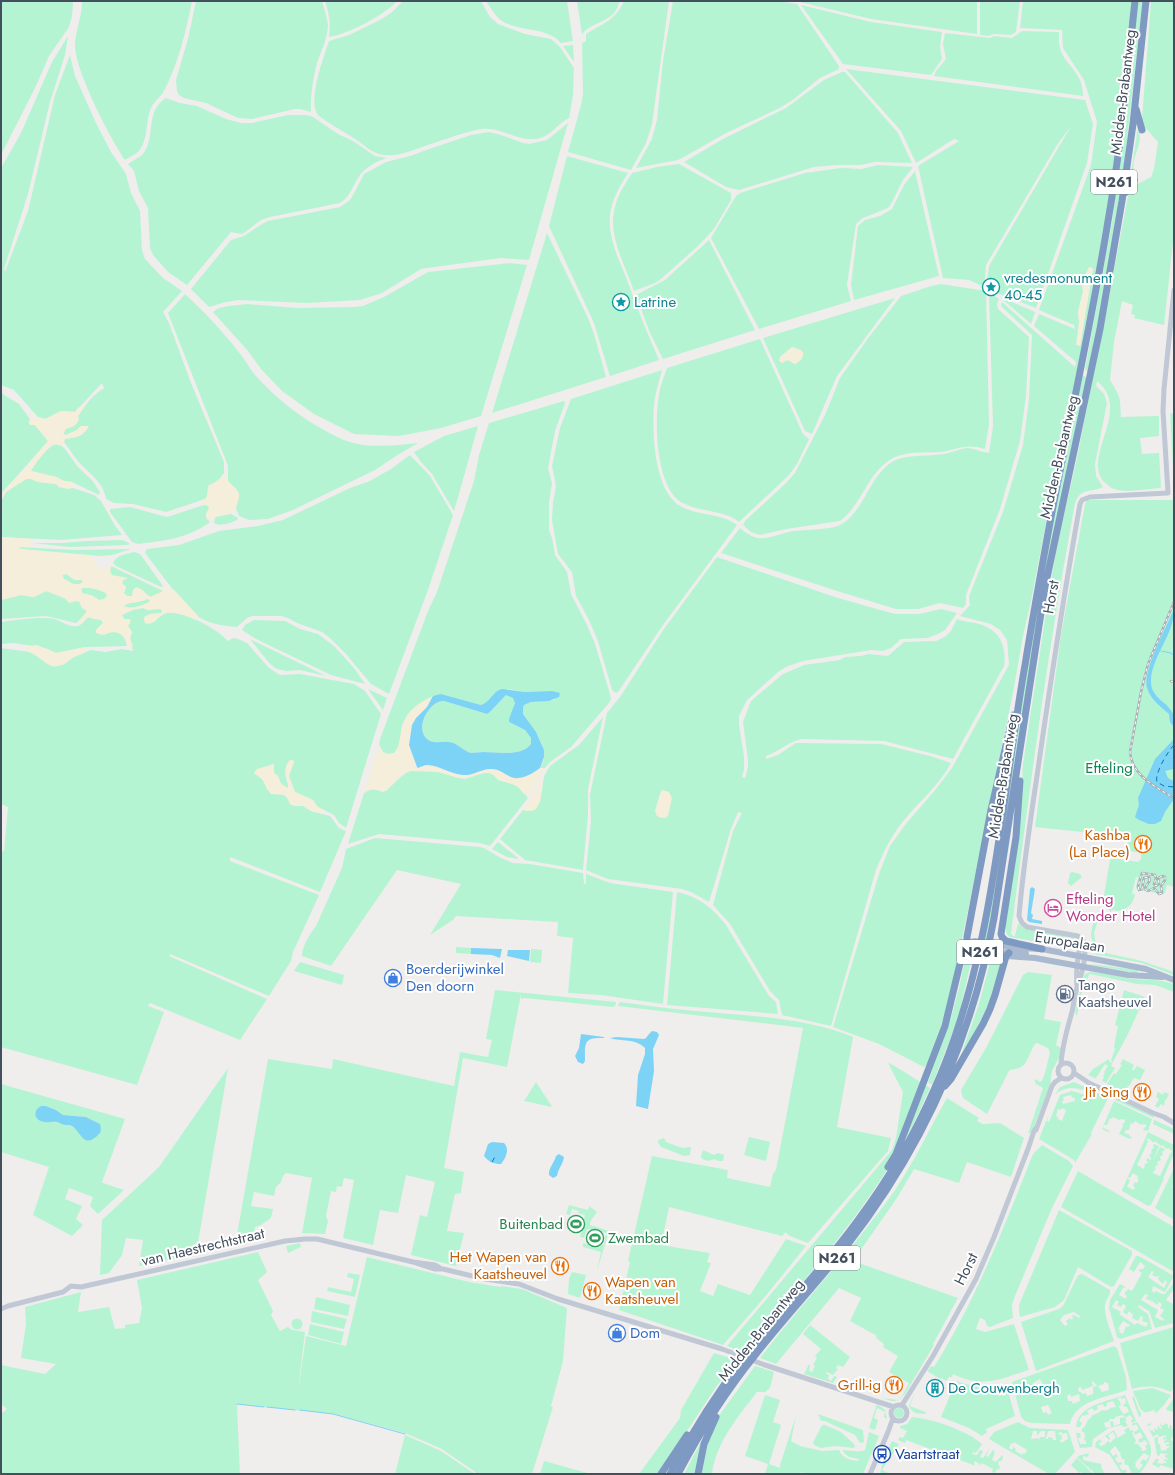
<svg xmlns="http://www.w3.org/2000/svg" width="1175" height="1475" font-family="Jost,sans-serif">
  <style>
    .green { fill: #b5f4d2; fill-rule: evenodd }
    .sand { fill: #f4eedb; fill-rule: evenodd }
    .water { fill: #7dd3f6; fill-rule: evenodd }
    .lines { fill: none; stroke-linecap: round; stroke-linejoin: round }
    .stream { stroke: #7dd3f6; stroke-width: 1 }
    .ferry { stroke: #017aab; stroke-width: 1; stroke-dasharray: 5 4; stroke-linecap: butt }
    .minor { stroke: #bfc8d4; stroke-width: 5 }
    .major { stroke: #a9bad0; stroke-width: 6 }
    .highway { stroke: #7f9ac2; stroke-width: 7 }
    .rail-casing { stroke: #aeb1b9; stroke-width: 2.5 }
    .rail { stroke: #fff; stroke-width: 1; stroke-dasharray: 3; stroke-linecap: butt }
    .labels { text-anchor: middle; dominant-baseline: central; stroke-width: 4; stroke-linejoin: round; paint-order: stroke }
    .shield { fill: #fff; stroke: #7b848e; stroke-width: 1 }
    .shield-label { font-size: 14px; font-weight: bold; fill: #434f5d }
    .street-label { font-size: 15px; fill: #434f5d; stroke: #fff }
    .culture-label { font-size: 15px; fill: #0d838f; stroke: #fff; text-anchor: start }
    .park-label { font-size: 15px; fill: #0c8652; stroke: #fff }
    .food-label { font-size: 15px; fill: #c56008; stroke: #fff; text-anchor: end }
    .hotel-label { font-size: 15px; fill: #b23c85; stroke: #fff; text-anchor: start }
    .shop-label { font-size: 15px; fill: #366cbe; stroke: #fff; text-anchor: start }
    .service-label { font-size: 15px; fill: #4e5e75; stroke: #fff; text-anchor: start }
    .leisure-label { font-size: 15px; fill: #27864d; stroke: #fff; text-anchor: end }
    .transit-label { font-size: 15px; fill: #164399; stroke: #fff; text-anchor: start }
  </style>
  <rect width="100%" height="100%" fill="#f0eded"/>
  <path class="green" d="M1,1H73V3L72,16L69,27L49,56L36,86L1,155Z
    M82,1H192C186,31 179,61 165,89C162,96 155,100 151,108C145,122 149,140 138,152C135,155 129,157 125,160C110,138 74,69 75,44C76,29 82,16 82,1Z
    M196,1H322C324,9 327,17 328,25C328,38 321,51 317,63C313,79 310,96 311,112L300,109H295L252,119L238,118L206,103L184,98L179,95L177,91L176,80L188,39Z
    M325,1H397C385,15 348,34 329,37C331,23 329,13 325,1Z
    M403,1H481L490,17L498,24L525,34L551,39L560,47L574,68L573,96L569,118C558,123 552,135 540,138C519,144 502,126 481,129C465,132 449,138 434,143C418,148 401,157 384,155C371,154 363,143 352,137C341,130 330,124 319,116C306,104 324,56 329,41L349,35L380,20L391,13Z
    M486,1H567L573,41L561,43C548,27 519,32 502,21C495,16 491,8 486,1Z
    M577,1H620C618,5 617,10 614,13C607,22 585,26 582,35Z
    M624,1H669L652,124L646,143L631,170L568,152L581,105L583,94L582,43L586,41V34C603,23 615,21 624,1Z
    M673,1H778L797,4L839,66V69L820,78L794,99L780,108L726,133L684,157L678,160L636,168L652,139L657,120L663,61Z
    M796,1H977V34L871,19Z
    M980,1H1020L1016,32L1011,35L994,34L988,36L980,35Z
    M1023,1H1133L1116,154L1091,311L1051,497L1031,601L1023,636L1013,693L962,939V946L949,1003L928,1063L924,1067L879,1044L833,1027L879,874L890,846L905,825L936,789L952,768L1009,665L1007,640L1000,630L991,624L960,616L970,605L969,597L971,591L1003,512L1023,445L1029,399L1032,335L1002,307L1001,306L1002,302L1075,367L1076,362L1034,326L1039,314L1075,329L1074,325L1039,310L1091,165L1097,122L1084,80L1063,48L1062,30L1020,28ZM1089,268H1093L1080,346L1079,322L1078,312L1083,292L1082,282Z
    M1138,1H1143L1118,217L1089,373L1085,369L1113,216Z
    M1151,1H1174V233L1164,325L1134,318L1135,315L1131,314L1133,305L1122,301L1114,342L1110,380L1117,392L1120,400L1121,417L1159,416V436L1140,438L1142,454L1159,453L1161,487L1160,488C1149,489 1123,493 1114,489C1110,488 1107,484 1104,482C1081,456 1133,410 1097,381L1096,386L1104,394L1107,403L1095,464L1096,476L1103,487C1091,493 1081,487 1075,503C1049,643 1030,784 1012,926L1011,934L1013,936H1015L1018,924L1024,928L1073,937L1077,942L1074,948L1010,937C1004,934 1006,926 1006,919L1018,841L1023,764L1050,586L1057,546L1077,458L1089,396L1101,339L1129,191L1132,187L1151,177L1154,169L1158,142L1143,125L1142,119Z
    M801,5L871,22L942,32L940,47L942,59L931,75L843,64Z
    M1022,31L1059,32C1057,59 1070,60 1080,80C1082,85 1083,91 1083,96L934,76L936,71L946,59L943,44L945,33L990,38L994,36L1012,38Z
    M68,36L65,55L50,102L28,194L4,269L5,272L28,211L55,95L70,55L75,76L96,123L111,152L126,174L131,193L140,211L142,250L145,259L163,278L182,291L163,312L169,323L191,383L224,462V473L218,481L209,485C207,490 209,495 205,499L166,512L133,504L114,503L106,499C103,481 88,473 77,460C72,454 69,448 64,442L65,439L77,437L83,434L81,426L77,430L66,435L63,434L66,428L72,427C80,412 89,397 104,388L102,383L75,412L61,411L45,419L38,417L14,390L1,385V168L21,133L52,62Z
    M573,45L574,62L563,46Z
    M846,69L1085,100L1093,124L1087,163L1036,308L997,293L994,291L996,287L995,285L991,282L987,283L989,266L1071,126L1057,145L986,265L984,287L969,280L943,278L918,166L959,141L954,139L916,163L901,131Z
    M842,72H845L898,133L912,163L875,162L860,165H837L814,167L739,190L726,187L684,162L723,139L786,108L824,80Z
    M166,98L180,103L197,106L226,119L241,123H252L288,115H306L313,117L338,134L353,141L375,156L387,158C377,161 366,167 360,175C352,186 352,195 340,203L270,217L261,220L244,233L241,234L231,232L187,285L168,272L153,255L150,248L148,208L139,191L134,171L128,164C132,161 138,158 142,155C157,138 144,111 166,98Z
    M568,123L529,260L501,258L427,268L421,269L382,293L360,300L306,303L239,300L226,302L209,307L191,289L231,240L244,236L262,224L268,221L340,207L349,201L352,197L364,174L386,162L410,156L429,149L471,135L489,132L501,135L523,143L529,144L547,140Z
    M1138,126C1143,142 1137,147 1134,161C1133,169 1134,174 1130,180Z
    M567,156L628,173C620,186 612,199 610,215C608,237 618,258 626,277C636,305 647,333 659,360L610,376L594,323L549,226Z
    M679,164L731,193V200L714,229L698,246L661,279L655,283L634,291C625,265 607,234 615,207C618,194 625,184 632,173L657,167Z
    M878,165L913,167L903,180L891,204L888,208L863,218L856,224L847,285L851,301L759,329L711,238L736,196L740,193L805,173L841,168L861,169Z
    M915,171L939,276L854,300L851,285L858,226L865,220L880,216L892,209L904,185Z
    M547,233L588,318L594,334L606,377L492,413Z
    M709,240L755,330L663,359L650,333L636,295L665,280Z
    M510,263L527,265L481,416L441,428L399,436L354,434L314,414L282,391L261,369L248,351L213,312L219,308L229,306L247,304L297,308L353,307L363,306L384,297L428,272Z
    M941,284L986,291L989,424L985,449C965,443 960,449 941,452C927,453 912,451 898,456C869,466 863,505 840,521L786,529L760,535L751,532L743,525L746,520L785,484L795,473L825,415L840,378L869,337L901,296L931,286Z
    M989,292L999,299L997,304L998,309L1029,337L1026,396L1020,441L1000,509L966,595V604L963,608L940,603L918,609H896L886,606L837,591L721,553L740,528C758,544 767,538 788,532C801,529 830,531 842,524C866,509 870,472 896,460C909,454 933,457 948,453C954,452 961,448 968,448C975,449 982,452 989,453L993,426Z
    M185,294C204,311 226,335 241,355C246,361 250,369 255,375C275,397 298,416 324,430C336,437 349,443 363,445C381,447 400,445 418,443L396,456L375,470L293,510L268,519L249,520L239,516L236,509L238,499L236,489L228,481V466L168,313Z
    M1000,297L1033,311L1035,312L1031,324Z
    M895,298L837,376L812,434L805,431L763,338ZM792,347L801,350C802,358 802,360 795,364L788,360L782,363L779,361L780,357Z
    M760,339L803,434L809,439L797,464L789,475L739,522C724,509 699,513 681,502C656,487 654,422 659,395C660,386 664,377 667,368Z
    M662,370C659,382 655,393 654,406C652,433 654,493 682,507C699,516 721,513 737,525L663,625L618,692L616,693L612,690L598,641L589,620L576,596L572,572L558,554L552,520L553,502L556,486L552,466L560,428L571,399Z
    M1083,375L1087,378L1066,473L987,940H984L1036,612L1066,452Z
    M1,393L19,404L30,419L29,423L31,425H35L48,441L1,494Z
    M564,401L565,403L555,431L548,468L552,483L549,503V530L552,538L555,555L567,572L571,594L587,625L595,644L610,694L611,699L609,703L571,747L550,762L545,768H540C542,765 544,760 544,756C545,743 530,724 523,714V708L524,705L531,702L555,700L552,691L525,692L508,689L499,690L487,703L481,705L441,694L402,725L400,745L394,753L388,754L383,752L379,745L380,739L428,611L437,592L474,481L479,455L489,423Z
    M1170,413L1174,414V470L1173,467Z
    M478,426L457,501L454,511L432,474L421,462L414,452L444,436Z
    M56,444L62,446L65,449L78,467L92,480L100,492L99,495L72,482L64,481L56,477L31,471C35,463 48,446 56,444Z
    M410,455L430,476L453,515L428,590L389,694L371,684L346,654L330,638L322,632L297,623L288,618L281,616H252L247,618L237,627C224,626 210,624 199,617L171,587L145,553L147,549L179,545L219,531L258,526L283,520L350,488L370,481L391,469Z
    M26,479H31L38,482L56,484L59,487L73,488L94,495L101,501L114,524L122,535L60,540L1,537V501L6,492Z
    M1087,500H1174V887L1167,885L1165,893L1162,894L1139,890L1136,888L1138,877H1136L1132,894H1135C1133,906 1124,913 1112,910L1111,912L1109,910V908L1103,901L1110,860L1114,858L1138,862L1141,859V853L1131,851V853L1124,852L1125,849H1127L1128,840L1110,839V835L1035,827L1061,635L1085,504Z
    M204,505L209,506V508L206,514V518L210,522C189,538 164,541 138,544L132,542L110,512V509L130,507L167,517Z
    M231,514L238,518L237,520C230,523 220,527 214,523L215,517Z
    M122,540L129,543V545L70,547L32,543H61L88,541Z
    M18,547L74,550L131,549L112,555L101,556L21,549Z
    M134,552L140,554L143,558L163,586L161,587L116,566L113,563C116,555 127,554 134,552Z
    M717,557L835,597L884,611L896,614H919L941,609L957,613L945,630L938,634L927,638L901,639L891,648L883,651L871,650L803,661L786,667L778,672L747,700L739,716V725L744,756V770L742,777L745,778L748,767V760L743,722L751,701L783,674L804,665L840,660L845,657L861,656L869,654L888,656L904,642L936,641L946,636L951,631L957,619C964,622 972,622 979,624C1000,630 1007,646 1004,666L953,759L884,741L803,739C789,741 780,751 766,756V759L778,755L796,743L881,744L930,756L951,763C940,784 920,801 905,819C892,834 884,851 876,870L831,1026L782,1015L779,1000L770,991L730,924L713,905L733,831L742,813L738,812L731,829L709,902L691,892L682,889L608,879L586,870L591,822L590,795L607,713L620,697L664,629ZM660,794L662,818L656,815Z
    M111,566L163,591L151,597L146,594L144,591L133,593L132,596C129,597 126,596 124,593L126,586L122,584L123,580L127,579L111,575L110,571Z
    M66,574L75,580H82L83,582L80,584H73L64,579L62,575Z
    M83,588C91,587 99,590 106,593L107,596L105,599L99,600L93,596L82,593L81,589Z
    M46,591L66,599L79,601L82,608L86,610L87,613L76,623L46,616L1,619V600L21,595L34,597Z
    M147,599L150,600L149,602C142,606 130,610 123,606C130,601 140,603 147,599Z
    M143,608L148,610L160,608L162,611L161,613L154,614L145,623C155,626 158,615 167,613C183,610 218,629 228,641L233,638L238,639L247,643L269,668L280,675L300,674L354,684L365,691L381,714L346,828L339,823L334,815L318,807L313,800L295,792L289,776L294,761L292,760H290L285,774L288,785V788C282,787 280,781 278,776L274,773V766L255,773L263,780L267,789C278,793 286,792 290,804L297,806H303L311,811L330,816L339,828L346,831L320,892L230,857V861L319,895L293,952L291,961L269,996L170,954L169,956L267,999L240,1040L150,1003L148,1006L164,1012L137,1085L1,1047V852L4,851L8,807L1,804V648L30,652L38,656L45,662L63,665L74,657L91,650L105,652L122,649L133,651L130,638L132,632L128,626L130,623L129,619H124L122,615L133,610Z
    M90,617L102,620L103,623L98,628L104,635L113,631C122,633 125,637 127,646L87,647L56,653L45,648L14,643L1,644V622C14,620 42,616 54,619C62,621 69,628 78,626C83,625 84,618 90,617Z
    M254,620L285,621L300,629L318,634L334,646L354,668L365,684L331,675L256,639L242,630L245,625Z
    M250,639L326,676L300,670L286,671L277,669L270,664Z
    M368,689L387,698L383,710Z
    M506,695L511,696L515,700L511,723L525,730L531,738V744C521,757 498,752 484,752C480,752 475,753 471,753C463,751 458,744 449,742C441,741 433,745 426,738C415,727 430,700 444,701L487,714L490,712Z
    M603,717L588,789V814L583,870L525,860L500,839L523,810L528,811L540,802L544,776L550,766L579,745Z
    M410,771L438,772L464,779L483,773H490L494,774L502,781L508,782L517,786L528,798L490,846L480,843L379,834L348,844L364,793C372,788 375,789 383,792C393,786 399,776 410,771Z
    M375,838L480,847L484,848L501,858L513,863L530,864L583,873L584,884H586V874L610,883L673,892L663,1004L601,995L568,993L573,938L557,936L558,922L456,916L453,920L430,935L461,884L397,870L331,966L302,956C302,946 310,934 316,926L342,868L346,849Z
    M498,842L519,859L507,857L492,849Z
    M1072,872L1080,874L1082,877L1071,886L1068,883L1070,873Z
    M677,892C698,896 714,909 726,925L769,996L776,1002L778,1014L667,1005Z
    M1096,916L1099,917L1094,933L1097,951L1142,961L1174,972V975L1142,963L1095,954L1091,935L1094,917Z
    M456,947L471,948V954L456,953Z
    M531,949L542,950L541,963L530,962Z
    M967,950L973,953L958,1019L932,1085L928,1082L951,1018L959,988Z
    M992,955L1003,957L991,999L958,1066H957L979,1004Z
    M300,962L344,975L342,985L294,971Z
    M1091,964L1138,970L1137,973L1091,965Z
    M1028,972L1052,975L1044,1019L1061,1022L1056,1045L1061,1048L1059,1058L1052,1071L1050,1086L1032,1132L1028,1134L1043,1088L1036,1084L1034,1079L1041,1082C1046,1075 1047,1062 1050,1053L1048,1048L1037,1043L1035,1044C1030,1051 1028,1063 1021,1067C1017,1070 1013,1068 1009,1071L987,1114L963,1098L961,1090L986,1048L1023,975Z
    M1090,972C1104,972 1119,977 1133,979C1147,980 1160,979 1174,984V992L1155,985L1137,984L1090,974L1089,975L1082,991L1077,1016L1075,1012L1083,978L1085,974Z
    M495,990L616,1002V1003L615,1006L612,1007L525,998L521,999V994L507,1067L463,1058L444,1168L464,1172L461,1193L455,1194L447,1231L464,1233L456,1266L411,1255L420,1215L427,1217L435,1182L406,1175L398,1213L380,1210L373,1245L343,1238L354,1180L344,1178L342,1187L337,1186L336,1192L331,1191L326,1216L328,1221L325,1234L302,1233L312,1178L286,1173L283,1176L281,1182L276,1187L274,1196L254,1192L251,1206L273,1209L271,1218L261,1225L255,1227L253,1242L235,1246L268,1059L332,1069L333,1059L454,1086L460,1052L488,1057L492,1040L486,1039Z
    M1124,990L1145,997L1127,1036L1111,1066L1115,1068L1106,1083L1102,1081L1104,1077L1103,1076L1105,1073L1104,1072L1108,1066L1105,1064L1096,1078L1099,1080L1088,1075L1093,1069L1109,1059V1061L1112,1063L1113,1062L1111,1060L1115,1049L1114,1046L1118,1026L1115,1025Z
    M620,1002C645,1005 671,1009 696,1011C748,1016 804,1017 853,1037L837,1127L891,1138L888,1151L808,1243L792,1237L787,1234L786,1232L782,1236L669,1207L661,1245L710,1253L707,1262L711,1263L700,1291L713,1296L718,1284L750,1295L786,1239L806,1246L764,1298L723,1345L619,1310L630,1262L628,1261L652,1156L728,1170L727,1178L770,1187L773,1174L776,1170L803,1028L618,1006Z
    M1123,1059L1134,1065L1132,1070H1134L1137,1066L1145,1070L1140,1080L1134,1078L1129,1086H1128L1126,1090L1129,1091L1128,1094L1107,1084L1114,1073L1116,1074L1122,1065L1120,1064Z
    M888,1063L893,1065L930,1088C922,1105 915,1123 905,1140C861,1218 801,1284 743,1352L727,1346L892,1150L896,1138L903,1092Z
    M228,1068L196,1254L139,1266L143,1240L126,1238L122,1255L109,1273L100,1275L102,1220L159,1167Z
    M536,1082L551,1105L552,1107L524,1101Z
    M1074,1082L1085,1087L1084,1089L1082,1090C1072,1086 1062,1088 1055,1095L1060,1087Z
    M1,1084L125,1119L102,1182L103,1183L124,1190L98,1214L90,1206L93,1197L69,1188L65,1199L82,1206L76,1219L83,1225L72,1236L33,1215L49,1167L1,1152ZM46,1106L56,1110L63,1115L86,1117L96,1122L101,1130L98,1135L77,1130L69,1125C64,1125 61,1123 56,1122C50,1121 45,1123 40,1120Z
    M1088,1089L1108,1098L1091,1133L1092,1134L1075,1163L1074,1160L1039,1139L1049,1114L1047,1121L1049,1122L1060,1095L1072,1091L1085,1095ZM1071,1095L1072,1098L1074,1097L1075,1101L1063,1104L1062,1101L1064,1100L1063,1097ZM1062,1108L1066,1110L1062,1121L1058,1119V1117L1056,1116L1058,1109L1061,1110Z
    M1158,1092L1163,1095L1164,1092L1169,1094L1166,1100H1165L1164,1106L1161,1104L1158,1108L1155,1106L1159,1099L1156,1097Z
    M947,1098L979,1118L977,1121L983,1124L1000,1123L1024,1138L1011,1177L967,1162L959,1183L914,1169L897,1198L853,1261L958,1298L933,1344L934,1345L905,1394C896,1404 893,1401 881,1398L898,1400L902,1396L909,1383L889,1372L898,1356L883,1347L884,1344L876,1338L877,1336L850,1321L861,1298L839,1288L776,1364L760,1358C803,1302 852,1250 893,1193C914,1163 929,1129 947,1098Z
    M1116,1098L1150,1114L1154,1116V1118L1115,1100Z
    M1114,1101L1152,1119L1148,1131L1145,1130L1143,1133L1144,1130H1143L1147,1125L1143,1124L1141,1125L1135,1121L1133,1124L1131,1123L1129,1130H1126L1124,1133L1130,1135L1129,1136L1132,1137L1130,1139L1119,1134L1123,1126L1122,1123L1124,1124L1125,1120L1122,1119L1119,1120L1113,1117L1112,1119L1110,1118L1107,1125H1104L1103,1128L1108,1130L1110,1133L1102,1129Z
    M1154,1120L1174,1129V1134L1153,1124Z
    M1148,1132L1174,1145L1173,1152L1168,1148L1167,1149L1162,1145L1161,1146L1155,1141L1154,1143L1148,1138L1147,1140L1145,1139Z
    M749,1137L770,1142L766,1161L744,1155Z
    M664,1138L666,1142L682,1148L691,1147L690,1155L684,1156L661,1147L658,1142V1140Z
    M1145,1139L1148,1141L1147,1144L1137,1165L1144,1169L1145,1163L1147,1164L1148,1162L1146,1161L1147,1158L1151,1160V1158L1149,1156L1152,1152L1151,1151L1154,1147L1153,1146L1154,1144L1159,1146L1153,1161L1160,1147L1165,1149L1164,1151H1163L1162,1153L1163,1154L1162,1156H1160V1158L1161,1159L1160,1161H1158L1157,1163L1158,1164L1157,1166L1156,1165L1155,1168H1156L1153,1173L1160,1176L1170,1154L1172,1152L1174,1153L1163,1179H1164L1151,1205L1148,1206L1122,1191V1190ZM1133,1173L1138,1176L1137,1178L1139,1179L1137,1183L1135,1182L1133,1186L1135,1187L1134,1190L1127,1187L1130,1180L1128,1179V1177L1130,1178Z
    M1042,1145L1069,1161L1073,1166L1052,1208L1015,1296L1012,1305L1013,1318L990,1327L987,1326L985,1320L980,1318L976,1329L985,1332L1014,1324L1029,1370C999,1379 984,1389 953,1374L952,1377H949L946,1381L941,1378L940,1379L927,1371L931,1366L934,1367C976,1300 1004,1227 1033,1154Z
    M703,1150L714,1155L718,1153L724,1155L723,1161H718L714,1159L708,1161L702,1159L701,1156Z
    M1174,1168V1183L1172,1187L1174,1188V1220L1155,1208Z
    M1078,1171L1174,1227V1272L1061,1207Z
    M569,1205L588,1210L589,1206L597,1212L590,1222V1225L609,1231L597,1271L601,1252L583,1247V1243L598,1247L599,1244L604,1245L606,1233L587,1229L584,1238L580,1237L585,1215L578,1213L579,1211L572,1209L570,1215L566,1214Z
    M1059,1210L1132,1251V1255L1114,1286L1111,1287L1078,1267L1064,1300L1055,1307L1020,1317L1019,1312V1305Z
    M300,1243L301,1247L288,1253L286,1246Z
    M258,1252L267,1272L258,1280L273,1311L271,1315L280,1331L288,1327L292,1330L305,1332L298,1391L306,1336L346,1346L367,1257L469,1282L501,1287V1286L522,1289L567,1308L563,1361L551,1406L553,1407L532,1474H478L442,1449L405,1433L334,1414L237,1404L240,1474H1V1414L7,1409L1,1404V1365L45,1374L56,1364L21,1358L26,1324L25,1307L81,1292L78,1312L109,1307L115,1329L125,1328V1325L139,1323L142,1308L137,1280Z
    M1136,1256H1139L1174,1276L1165,1292L1153,1286L1152,1291L1154,1293L1156,1291L1162,1294H1165L1174,1282V1289L1166,1300L1173,1304L1174,1302V1323L1155,1328L1149,1311L1139,1305L1138,1307L1148,1314L1152,1329L1120,1339L1117,1337L1109,1308L1110,1300L1120,1284L1126,1287L1123,1288L1119,1295L1126,1299L1127,1296L1124,1294L1128,1289L1132,1291L1142,1273L1139,1271L1140,1269H1143L1145,1266L1140,1262L1134,1272L1129,1269ZM1152,1271L1154,1272L1152,1275L1157,1277L1158,1276H1159L1158,1279L1163,1284L1165,1280L1167,1282L1164,1288L1148,1277ZM1145,1294L1148,1295L1146,1299L1152,1301L1157,1305L1159,1302L1162,1304L1160,1308L1164,1310L1160,1316L1164,1319L1163,1321L1155,1317L1158,1310L1141,1300ZM1116,1300L1119,1302L1117,1305L1121,1307L1123,1304L1126,1306L1123,1312L1127,1315L1129,1311L1133,1315L1132,1318L1138,1321L1141,1316L1143,1317L1142,1321L1148,1323L1146,1327L1137,1323L1135,1325L1119,1314L1121,1312L1112,1307ZM1123,1321L1130,1325L1128,1327L1126,1326L1123,1334L1119,1332L1120,1330L1118,1329Z
    M572,1272L586,1275L580,1298L568,1294L569,1279Z
    M348,1273L360,1275L355,1297L327,1291L328,1287L351,1292L354,1279L347,1277Z
    M1082,1274L1110,1290C1111,1295 1106,1299 1105,1305C1104,1317 1111,1330 1114,1341L1036,1371L1021,1322L1059,1309L1063,1306L1078,1275ZM1074,1312L1080,1316L1079,1318L1074,1315L1072,1316L1073,1318L1072,1320L1070,1318L1066,1321L1068,1324L1065,1326L1060,1320L1064,1315Z
    M316,1297L350,1305L348,1316L314,1309Z
    M312,1311L347,1319L344,1329L311,1322Z
    M291.5 1324a5.5 5.5 0 1 1 11 0a5.5 5.5 0 1 1-11 0Z
    M310,1324L344,1332L341,1344L308,1335Z
    M810,1325L850,1357L843,1367L838,1365L836,1368L838,1369L833,1375L827,1372L826,1374L829,1375L828,1379L831,1381L834,1376L837,1377L833,1383L804,1374L809,1364L810,1365L809,1371L812,1372L815,1366L813,1365L817,1358L815,1356L821,1349L803,1334Z
    M1174,1327V1387L1171,1392C1156,1386 1148,1385 1132,1389L1120,1343Z
    M1114,1346L1117,1348L1126,1377L1127,1390C1108,1397 1075,1400 1070,1424L1031,1423L1025,1421L1021,1417L1012,1382ZM1040,1379L1043,1384L1037,1387L1038,1389L1035,1390L1036,1393L1033,1394L1031,1388L1034,1387L1033,1383ZM1093,1381L1097,1386L1093,1387V1394L1087,1396L1086,1393L1082,1394L1081,1392H1079L1078,1388L1081,1387L1082,1390L1093,1386L1092,1382ZM1104,1382L1108,1383L1109,1390L1102,1392L1098,1386L1104,1384ZM1070,1394L1071,1397L1079,1394L1080,1401L1073,1404L1072,1401H1068L1067,1396ZM1048,1405L1052,1413L1048,1415L1047,1412L1043,1413L1041,1407Z
    M714,1353L737,1360L716,1387L659,1474H639L680,1418L681,1410Z
    M755,1366L774,1372L770,1388L765,1392H757C738,1417 716,1442 712,1474H700L706,1445L718,1417Z
    M956,1381C974,1388 988,1388 1006,1384L1015,1416L986,1429L987,1432L982,1436L969,1428L941,1417Z
    M1152,1388L1171,1395L1164,1405L1156,1413L1154,1410C1142,1415 1141,1411 1137,1400C1135,1396 1134,1395 1133,1391Z
    M915,1392L910,1406L925,1412L927,1410L925,1414C918,1413 912,1414 909,1406Z
    M765,1395L780,1400L773,1422L781,1425L769,1464L780,1468V1465L796,1416L791,1441L800,1446L822,1451L839,1450C842,1458 850,1460 858,1461L859,1459L849,1457L843,1452V1450C850,1450 857,1453 865,1450L869,1432L879,1436L863,1474H807L801,1472L800,1474H765L768,1464L745,1456Z
    M1125,1395L1136,1421L1132,1423L1131,1421L1133,1419L1130,1415L1125,1418L1127,1420L1125,1421L1128,1426L1123,1427L1122,1425L1109,1428L1093,1439L1092,1447L1080,1448C1065,1408 1095,1405 1125,1395ZM1121,1397V1399L1125,1398L1126,1403L1123,1405L1125,1407H1127L1129,1412L1123,1414L1122,1411H1121L1119,1406L1121,1405L1119,1400L1117,1399ZM1113,1401L1116,1407L1110,1408V1409L1104,1411V1410L1100,1411V1412L1091,1416L1092,1417L1088,1420L1084,1428H1082V1432H1084L1085,1437L1084,1438L1087,1444H1080L1078,1438L1081,1437L1080,1433H1076V1427H1080L1082,1423L1079,1421L1082,1415L1084,1416L1089,1414L1087,1411L1092,1408L1094,1411L1098,1409L1097,1406L1103,1404L1104,1407L1107,1406V1403ZM1123,1415L1125,1417L1120,1418V1424L1114,1426L1113,1421L1110,1422L1111,1427L1106,1428L1104,1423L1110,1421L1109,1419H1115V1417Z
    M1132,1397H1134L1139,1410L1141,1413V1416L1139,1417Z
    M1174,1398V1412L1166,1410V1409Z
    M877,1404L885,1410L887,1419L884,1417L885,1412L877,1408L874,1418L878,1420L875,1430L869,1428Z
    M894 1413a5 5 0 1 1 10 0a5 5 0 1 1-10 0Z
    M818,1414L863,1430L864,1442L860,1443L855,1435L825,1421H821Z
    M912,1417C932,1419 952,1426 969,1435C974,1437 977,1441 982,1444L976,1453L973,1452L972,1454L977,1455L980,1450L983,1451L980,1457L983,1458L990,1448L986,1456L988,1457L993,1450L995,1452L992,1460L994,1461L998,1453L994,1461L996,1462L1002,1455L1003,1456L1002,1461H999L998,1465L1000,1466L999,1470L997,1469L995,1473L992,1472L993,1469L982,1463L981,1465L975,1461L974,1464L976,1466L906,1440L905,1443L898,1440L900,1437L903,1438L907,1431L900,1428V1426L907,1424Z
    M1018,1422L1030,1428L1068,1430L1075,1452L1055,1474H1049L989,1439L994,1432ZM1033,1431H1037V1435H1038L1041,1431H1045V1437H1040L1039,1440L1038,1438L1031,1439ZM1048,1431H1055L1056,1440H1053V1438L1048,1437V1439H1046ZM1062,1432V1434L1067,1433L1068,1439L1061,1443L1060,1440L1062,1439L1061,1434L1059,1435L1058,1433ZM1014,1442L1027,1450L1025,1454L1023,1453L1022,1455L1015,1451L1016,1449L1013,1447L1012,1450L1009,1448L1011,1443L1013,1444Z
    M1137,1422C1150,1443 1159,1450 1141,1472L1138,1474H1132L1128,1465H1126L1124,1463L1125,1460V1459L1123,1460L1120,1455L1121,1454L1115,1446L1110,1451L1113,1456L1116,1454L1118,1456L1115,1459L1118,1463L1121,1462L1122,1464L1119,1466L1123,1471L1125,1469L1127,1472L1122,1474L1110,1455L1095,1447L1096,1442L1114,1430L1117,1436V1438L1126,1433L1124,1430L1129,1427L1130,1431L1132,1430L1134,1432L1139,1429L1136,1424L1133,1426L1132,1424ZM1113,1432L1116,1437L1110,1443L1108,1441L1106,1443V1444L1101,1446L1098,1443L1102,1442L1100,1439L1105,1436L1109,1440L1110,1439L1108,1435ZM1134,1432L1135,1435L1140,1432L1143,1437L1138,1440L1140,1443L1145,1440L1148,1444L1145,1446L1147,1449L1144,1451H1141L1142,1449L1138,1444H1134L1136,1441L1132,1433ZM1144,1453L1149,1456L1146,1461L1143,1459L1140,1463L1143,1465L1139,1470L1135,1466L1136,1464L1135,1463Z
    M1150,1423L1151,1425L1147,1426L1151,1431L1152,1430L1154,1432L1155,1431L1154,1429L1155,1428L1157,1430H1158L1157,1427L1158,1426L1161,1429L1162,1428L1160,1425L1161,1424L1163,1426L1165,1423L1168,1425V1428H1169L1170,1425L1172,1426L1171,1429L1174,1428V1437L1167,1435L1174,1437L1171,1438L1172,1441H1174V1469L1160,1465L1159,1468L1152,1464L1156,1459H1159L1157,1463L1163,1464V1463H1166L1167,1462L1164,1461V1459L1167,1460L1168,1459L1165,1457V1455H1170L1161,1453L1159,1456L1157,1455L1154,1438L1158,1437V1444H1160L1161,1451L1167,1450V1448L1170,1447L1169,1446H1166V1444H1169V1442L1164,1443V1441L1167,1440L1166,1439L1164,1440L1163,1438L1166,1437V1435L1159,1437L1157,1434L1153,1437L1147,1425Z
    M823,1425H825L841,1432L854,1444L855,1446L854,1448L835,1446L821,1448L814,1445L813,1443L821,1427Z
    M705,1434L697,1474H684Z
    M405,1435L441,1451L475,1474H395Z
    M892,1441L899,1444L882,1470L890,1474H880L883,1461Z
    M1089,1453L1088,1457L1083,1456V1460L1101,1464L1102,1466L1101,1467L1105,1474L1094,1473L1092,1470L1089,1469V1467H1087L1077,1457L1081,1455Z
    M1077,1458L1093,1474H1084L1081,1472L1079,1473L1071,1465Z
    M544,1461L591,1474H540Z"/>
  <path class="sand" d="M1089,267L1093,268L1080,346L1076,345L1079,322L1078,312L1083,292L1082,282Z
    M792,347L803,352C804,358 800,362 795,364L788,360L780,362V357Z
    M88,402L78,416L79,419C77,426 72,427 66,429L63,434L66,435L77,430L81,426H89C83,437 76,437 65,439L62,446C59,445 55,444 52,445C48,447 33,466 31,471L56,477L64,481L72,482L73,488L68,489L59,487L56,484L38,482L31,479H26L6,492L1,501V494L6,488L21,473L48,441L35,425H30L29,423L30,419L38,417L46,419L61,411L75,412L78,408Z
    M221,478H227C229,485 237,487 239,494C240,500 235,505 236,511C230,514 225,514 219,516C215,517 214,519 209,520L206,516L209,508L207,505H203L202,501L207,497L208,487Z
    M1,537L32,539V543L29,547H18L21,549L91,556L95,561V564C98,568 101,571 106,568V565L111,566L110,571L112,575L128,578L123,580L122,584L126,587L124,593L127,596H132L133,590L136,587C143,588 145,595 151,597L156,594L162,593L163,586L175,591L198,616L195,620C187,616 177,612 167,613C158,614 155,626 145,623L144,620V617L150,614L161,613L162,611L161,609L148,610L143,608L135,609L124,613L122,615L124,619L131,620L128,626L132,632L130,638L133,647L127,646L125,637C116,630 111,632 102,635L96,633V630L103,623L101,620L94,619L88,617L81,624H77L87,611L81,607L80,602L77,601L69,603L64,597L46,591L34,597L21,595L1,600ZM66,574L75,580H82L83,582L80,584H73L64,579L62,575ZM83,588C91,587 99,590 106,593L107,596L104,599L99,600L93,596L82,593L81,589ZM147,599L150,600L149,602C142,606 130,610 124,606C130,601 140,603 147,599Z
    M37,645L56,653L85,647L86,652C82,654 78,655 74,657C64,661 58,672 46,663C39,658 35,654 27,651L28,646Z
    M433,696L427,707L412,725L409,745L417,767C422,768 426,765 432,766C444,768 454,776 467,775C476,774 485,768 494,769C504,770 509,779 520,778C528,776 539,767 545,768L528,798C521,786 513,784 501,781C494,779 495,772 486,773C476,774 469,780 459,778C453,777 447,774 442,773C436,771 416,770 411,771C400,772 394,785 386,791C375,793 376,785 364,793L379,745L383,752L388,754L394,753C400,746 399,741 401,732C404,713 416,704 433,696Z
    M290,760H292L294,762C287,781 288,774 295,792L311,799L318,807L324,810L323,814L311,811L303,806H295L291,805L286,795L271,794L267,789L263,780L254,773L257,769L274,764V773L278,776L280,783L288,788C290,777 280,772 290,760Z
    M544,776L540,802L536,809L532,811L523,810L535,793Z
    M662,790L669,792L672,798L668,816L665,818L658,817L655,811L660,794Z"/>
  <path class="water" d="M1174,609C1175,634 1150,658 1151,683C1152,698 1167,702 1172,712C1175,716 1174,722 1174,727L1170,722L1169,714C1161,707 1151,700 1147,688C1142,672 1167,626 1174,609Z
    M503,689L525,692L552,691L560,693L559,697L549,701L531,702L524,705L523,708V714L536,732L544,750V757L540,768C532,774 519,782 509,776C503,773 499,769 492,769C482,768 473,776 463,775C450,774 439,765 427,765C424,765 421,767 418,768L417,767L409,745L412,725L416,718L427,707L433,696L441,694L481,705C491,702 493,690 503,689ZM506,695L513,698L515,703L509,719V722L525,730L531,738V744C521,757 498,752 484,752C480,752 475,753 471,753C463,751 458,743 449,742C441,741 433,745 426,738C415,727 430,700 444,701L487,714L490,712Z
    M1174,739V769L1165,771L1168,778L1174,781V799L1165,812L1161,821L1155,824H1149L1139,820L1135,817L1139,805H1138L1139,804L1138,798L1155,759Z
    M1032,887L1035,889L1031,913L1033,915L1032,919L1042,921V924L1029,922L1027,920L1030,889Z
    M471,948L502,949L500,958L492,955L471,954Z
    M508,950H530L529,961L507,956Z
    M652,1031L657,1032L659,1035L653,1049L654,1071L648,1109L636,1106L638,1075L645,1054V1048C635,1038 622,1042 610,1038L617,1037L644,1039L646,1038L649,1034Z
    M581,1034L604,1037V1038C583,1037 585,1043 585,1061L583,1064L578,1062L575,1056L579,1048Z
    M41,1106H46L56,1110L63,1115L86,1117L100,1124C101,1129 102,1132 98,1135C82,1151 81,1128 69,1125C68,1125 67,1125 66,1125C63,1125 60,1123 57,1122C53,1121 49,1123 45,1122C34,1121 32,1111 41,1106Z
    M492,1142L504,1143C510,1149 506,1158 501,1164C493,1164 489,1162 484,1156L488,1144Z
    M559,1154L564,1157C563,1164 558,1169 557,1176L553,1178L549,1175C548,1169 554,1163 556,1156Z
    M574,1216L581,1217L579,1231L571,1230Z"/>
  <g class="lines">
    <path class="stream" d="M1161,651L1171,653L1174,656
      M237,1404L264,1407
      M267,1407L295,1410
      M300,1410L333,1414L405,1434"/>
    <path class="ferry" d="M1174,745C1168,751 1154,774 1157,782L1164,786L1174,787
      M492,1162L496,1155"/>
    <path class="minor" d="M1077,986C1076,974 1077,951 1083,940
      M1058 1071a8 8 0 1 1 16 0a8 8 0 1 1-16 0Z
      M1061,1064C1062,1047 1067,1029 1072,1012C1074,1004 1074,996 1077,988C1082,973 1087,958 1084,942L1078,936L1027,927L1022,923L1019,916C1023,869 1030,822 1037,776C1050,685 1064,594 1080,504L1082,500L1090,497L1168,493L1163,411L1164,389L1174,290
      M1074,1073L1089,1083L1153,1113L1164,1117L1174,1123
      M1036,1130L1052,1086L1055,1082L1061,1078
      M413,1262L434,1269H443L485,1279L519,1284L558,1299L722,1349L765,1365L894,1407
      M1,1309L8,1306L63,1292L71,1286L81,1287L285,1241L305,1239H317L413,1262L435,1265L440,1268
      M902,1405L933,1356L976,1279L994,1237L1028,1149L1034,1131L1037,1127
      M891 1413a8 8 0 1 1 16 0a8 8 0 1 1-16 0Z
      M870,1474L888,1432L893,1418"/>
    <path class="major" d="M967,943L975,941L1018,948L1042,949L1146,969L1174,980
      M967,943L970,948L974,950L1006,956L1035,958L1128,975L1162,977
      M1006,952L1026,954"/>
    <path class="highway" d="M1136,109L1142,130
      M1125,193L1129,185L1134,180
      M1020,781L1016,837L1001,934L1002,937L1006,941L1042,949
      M945,1086L951,1079L983,1024L990,1009L995,995L1006,956L1009,953
      M888,1167L896,1154L911,1115L945,1026L963,951L967,943V937L991,810L1013,715
      M661,1474L687,1435
      M670,1474C692,1432 718,1391 747,1354C783,1309 824,1267 858,1220C888,1180 914,1136 934,1090C994,957 1000,807 1025,665C1033,616 1042,566 1051,517C1070,418 1092,320 1108,221C1121,148 1127,74 1135,1
      M678,1474C700,1432 726,1391 756,1354C785,1317 818,1282 848,1244C922,1149 972,1038 994,918L1045,587L1100,329L1122,201L1133,124L1146,1
      M698,1474L704,1444L716,1417"/>
    <g class="rail-casing">
      <path id="rail" d="M1174,602L1148,664L1141,692L1130,752C1132,776 1156,787 1174,798
        M1171,681L1174,682
        M1142,873L1155,875L1156,878L1154,884L1156,886L1159,884L1158,879L1160,877L1162,876L1165,877V880L1161,886L1162,893L1159,894L1154,888L1148,891L1146,890L1145,888L1150,880L1149,877L1144,878L1142,889L1139,890L1138,886Z"/>
    </g>
    <use href="#rail" class="rail"/>
  </g>
  <defs>
    <g id="sight-ring" transform="scale(0.9)"><circle r="9.5" fill="#fff" stroke="#0f9aa8" stroke-width="1.5"/><path d="M0-6L1.8-2.2L6-1.7L2.9 1.2L3.7 5.4L0 3.3L-3.7 5.4L-2.9 1.2L-6-1.7L-1.8-2.2Z" fill="#0f9aa8"/></g>
    <g id="restaurant-ring" transform="scale(0.9)"><circle r="9.5" fill="#fff" stroke="#e8710a" stroke-width="1.5"/><path d="M-5-6h1v4h1v-4h1v4h1v-4h1v5L-1.5 .5V6h-2V.5L-5-1ZM5-6V6H3V1.5H1.5Q1.5-4 5-6Z" fill="#e8710a"/></g>
    <g id="hotel-ring" transform="scale(0.9)"><circle r="9.5" fill="#fff" stroke="#d1479c" stroke-width="1.5"/><path d="M-6-4.5h1.5V1H6V5H4.5V3h-9V5H-6ZM-4 0a1.8 1.8 0 1 1 3.6 0ZM.5 0V-2.5h3Q6-2.5 6 0Z" fill="#d1479c"/></g>
    <g id="shop-ring" transform="scale(0.9)"><circle r="9.5" fill="#fff" stroke="#3f7fe0" stroke-width="1.5"/><path d="M-5-2.5h2.3a2.7 3.5 0 0 1 5.4 0H5L5.5 6h-11ZM-1.5-2.5h3a1.5 2.3 0 0 0-3 0Z" fill="#3f7fe0"/></g>
    <g id="fuel-ring" transform="scale(0.9)"><circle r="9.5" fill="#fff" stroke="#5c6f8a" stroke-width="1.5"/><path d="M-5.5-6h7V0h2V4h1.3V-2.5L3-4.5l.8-.8L6-3V5H2.5V1h-1V6h-7ZM-4.2-4.7v3.2H.2V-4.7Z" fill="#5c6f8a"/></g>
    <g id="stadium-ring" transform="scale(0.9)"><circle r="9.5" fill="#fff" stroke="#2e9e5b" stroke-width="1.5"/><path d="M0-5a6.5 5 0 1 0 0 10a6.5 5 0 1 0 0-10ZM-3.5-1.8h7v3.6h-7Z" fill="#2e9e5b"/></g>
    <g id="building-ring" transform="scale(0.9)"><circle r="9.5" fill="#fff" stroke="#0f9aa8" stroke-width="1.5"/><path d="M-4-6H4V6H1V3H-1V6H-4ZM-2.5-4.3h1.7v1.8h-1.7ZM.8-4.3h1.7v1.8H.8ZM-2.5-1h1.7V.8h-1.7ZM.8-1h1.7V.8H.8Z" fill="#0f9aa8"/></g>
    <g id="bus-ring" transform="scale(0.9)"><circle r="9.5" fill="#fff" stroke="#1a4fb4" stroke-width="1.5"/><path d="M-5-6H5V4H4V6H2V4H-2V6H-4V4H-5ZM-3.5-4V0h7V-4ZM-3.5 1.2v1.5H-2V1.2ZM2 1.2v1.5H3.5V1.2Z" fill="#1a4fb4"/></g>
  </defs>
  <g fill-rule="evenodd">
    <use href="#sight-ring" x="991" y="287"/>
    <use href="#sight-ring" x="621" y="302"/>
    <use href="#restaurant-ring" x="1143" y="844"/>
    <use href="#hotel-ring" x="1053" y="908"/>
    <use href="#shop-ring" x="393" y="978"/>
    <use href="#fuel-ring" x="1065" y="994"/>
    <use href="#restaurant-ring" x="1142" y="1092"/>
    <use href="#stadium-ring" x="576" y="1224"/>
    <use href="#stadium-ring" x="595" y="1238"/>
    <use href="#restaurant-ring" x="560" y="1266"/>
    <use href="#restaurant-ring" x="592" y="1291"/>
    <use href="#shop-ring" x="617" y="1333"/>
    <use href="#restaurant-ring" x="894" y="1385"/>
    <use href="#building-ring" x="935" y="1388"/>
    <use href="#bus-ring" x="882" y="1454"/>
  </g>
  <g class="labels">
    <g class="shield">
      <rect x="1091" y="170" width="46" height="24" rx="3"/>
      <rect x="957" y="940" width="46" height="24" rx="3"/>
      <rect x="814" y="1246" width="46" height="24" rx="3"/>
    </g>
    <g class="shield-label">
      <text x="1114" y="182">N261</text>
      <text x="980" y="952">N261</text>
      <text x="837" y="1258">N261</text>
    </g>
    <g class="street-label">
      <text transform="translate(1123 92) rotate(-83)">Midden-Brabantweg</text>
      <text transform="translate(1059 457) rotate(-77)">Midden-Brabantweg</text>
      <text transform="translate(1051 597) rotate(-80)">Horst</text>
      <text transform="translate(1003 776) rotate(-81)">Midden-Brabantweg</text>
      <text transform="translate(1070 942) rotate(9)">Europalaan</text>
      <text transform="translate(203 1247) rotate(-13)">van Haestrechtstraat</text>
      <text transform="translate(966 1269) rotate(-64)">Horst</text>
      <text transform="translate(761 1330) rotate(-51)">Midden-Brabantweg</text>
    </g>
    <g class="culture-label">
      <text x="1004" y="278">vredesmonument<tspan x="1004" dy="17">40-45</tspan></text>
      <text x="634" y="302">Latrine</text>
      <text x="948" y="1388">De Couwenbergh</text>
    </g>
    <g class="park-label">
      <text x="1109" y="768">Efteling</text>
    </g>
    <g class="food-label">
      <text x="1130" y="835">Kashba<tspan x="1130" dy="17">(La Place)</tspan></text>
      <text x="1129" y="1092">Jit Sing</text>
      <text x="547" y="1257">Het Wapen van<tspan x="547" dy="17">Kaatsheuvel</tspan></text>
      <text x="605" y="1282" text-anchor="start">Wapen van<tspan x="605" dy="17">Kaatsheuvel</tspan></text>
      <text x="881" y="1385">Grill-ig</text>
    </g>
    <g class="hotel-label">
      <text x="1066" y="899">Efteling<tspan x="1066" dy="17">Wonder Hotel</tspan></text>
    </g>
    <g class="shop-label">
      <text x="406" y="969">Boerderijwinkel<tspan x="406" dy="17">Den doorn</tspan></text>
      <text x="630" y="1333">Dom</text>
    </g>
    <g class="service-label">
      <text x="1078" y="985">Tango<tspan x="1078" dy="17">Kaatsheuvel</tspan></text>
    </g>
    <g class="leisure-label">
      <text x="563" y="1224">Buitenbad</text>
      <text x="608" y="1238" text-anchor="start">Zwembad</text>
    </g>
    <g class="transit-label">
      <text x="895" y="1454">Vaartstraat</text>
    </g>
  </g>
  <rect width="1175" height="1475" fill="none" stroke="#434f5d" stroke-width="4"/>
</svg>
